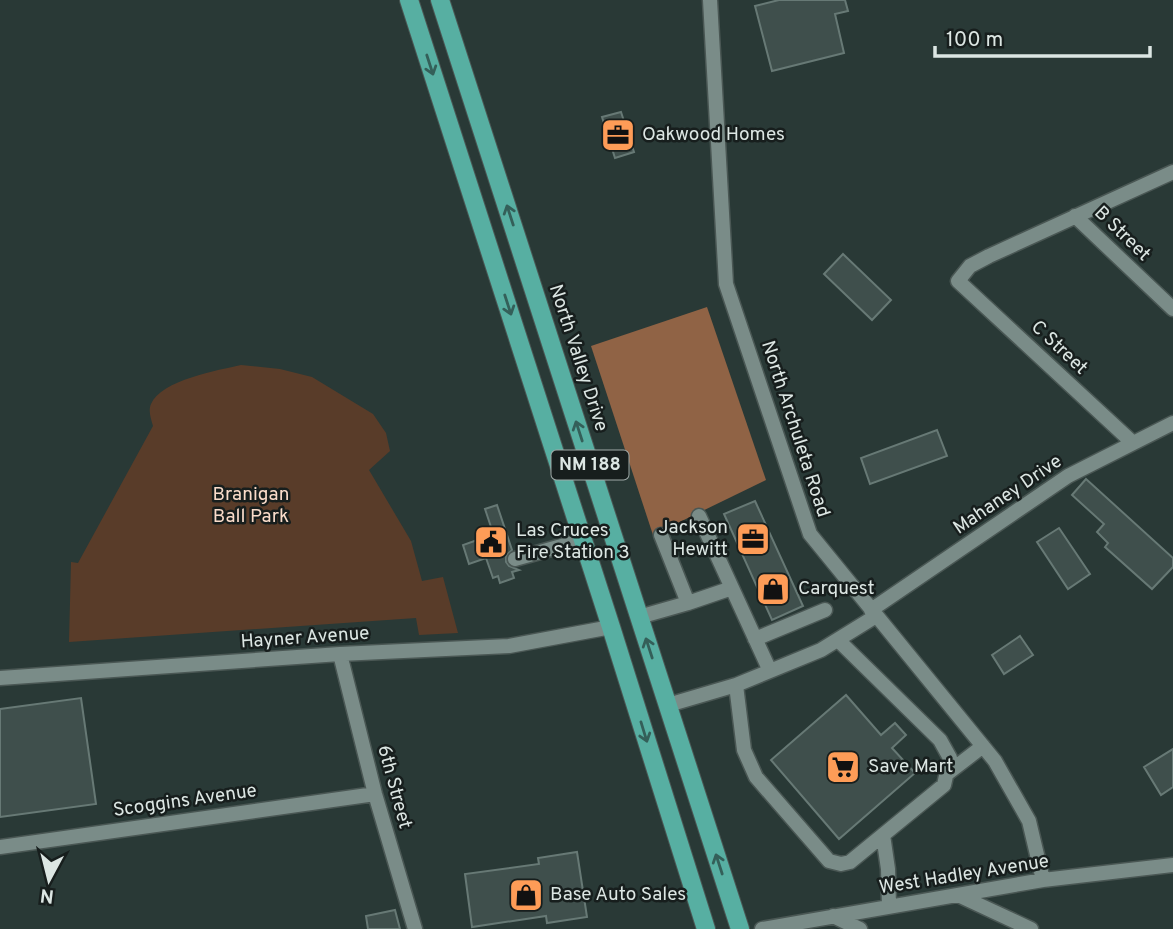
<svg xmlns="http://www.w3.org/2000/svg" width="1173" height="929" font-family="Overpass,sans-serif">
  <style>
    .green { fill: #593c29 }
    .forest { fill: #906345 }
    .building { fill: #3f4f4c; stroke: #677975; stroke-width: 2 }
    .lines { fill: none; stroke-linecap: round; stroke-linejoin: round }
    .minor-casing { stroke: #4a5754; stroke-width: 17 }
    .major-casing { stroke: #4a5754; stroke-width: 20 }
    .minor { stroke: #7a8c88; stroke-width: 14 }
    .major { stroke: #57afa2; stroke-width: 18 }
    .oneway { stroke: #345f59 }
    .labels { text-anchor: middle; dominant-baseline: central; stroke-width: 5; stroke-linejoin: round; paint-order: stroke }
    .shield { fill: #171e1d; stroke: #a1aaa8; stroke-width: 2 }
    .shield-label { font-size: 18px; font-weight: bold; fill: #dce6e3 }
    .poi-label { font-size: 19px; fill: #dce6e3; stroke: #171e1d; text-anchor: start }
    .street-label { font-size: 19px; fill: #dce6e3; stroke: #171e1d }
    .park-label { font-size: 19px; fill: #fadcca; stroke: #171e1d }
  </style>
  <rect width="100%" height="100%" fill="#293936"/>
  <path class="green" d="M241,365L280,369L312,377L373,414L386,433L390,451L369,470L411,541L422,581L443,577L458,633L419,635L416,618L69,642L71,562L78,563L153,426C151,419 148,411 151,404C161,380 219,370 241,365Z"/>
  <path class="forest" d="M707,307L766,480L653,535L591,346Z"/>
  <path class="building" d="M779,0H845L848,11L835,14L844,53L772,71L755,6Z
    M621,112L634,152L615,158L602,117Z
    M843,254L891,300L872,320L824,274Z
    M937,430L947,456L870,484L861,458Z
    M1086,479L1173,558V567L1152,589L1105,547L1108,543L1097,532L1104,524L1072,495Z
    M755,501L803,606L772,620L724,514Z
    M497,505L512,550L506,556V562L509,566L519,570L512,572L514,578L500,583L498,576L493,578L486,558L469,564L463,545L480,539L478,531L491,527L485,509Z
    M1059,528L1090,574L1068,589L1037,542Z
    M1020,636L1033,655L1004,674L992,655Z
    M846,695L881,735L895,723L906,735L892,748L915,773L839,839L771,760Z
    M81,698L96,804L0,817V709Z
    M1173,749V787L1161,795L1144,767Z
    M577,852L587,917L547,923L546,916L472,927L465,874L539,864L538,858Z
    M395,910L400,929H368L366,916Z"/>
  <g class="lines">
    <g class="minor-casing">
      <path id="minor" d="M710,0L726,284L810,534L995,761L1029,821L1043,880
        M1075,216L1173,309
        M1133,443L958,281L970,266L989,256L1173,172
        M699,516L770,671
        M661,535L688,603L732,588
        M515,559L583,540
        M871,610L1068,476L1173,423
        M639,617L688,603
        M755,639L825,610
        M340,654L375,794L415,929
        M0,678L340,654L509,646L611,627
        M736,685L744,750L756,777L829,861L841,864L850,862L944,785L950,758L940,740L838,640
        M668,705L736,685L821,650L876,616
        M948,773L983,746
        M883,835L888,869L889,906
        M0,847L375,794
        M958,895L1031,929
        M833,916L860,929
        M762,929L1043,880L1173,865"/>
    </g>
    <g class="major-casing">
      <path id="major" d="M409,0L611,627L706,929
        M440,0L740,929"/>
    </g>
    <use href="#minor" class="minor"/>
    <use href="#major" class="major"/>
  </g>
  <defs><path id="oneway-shaft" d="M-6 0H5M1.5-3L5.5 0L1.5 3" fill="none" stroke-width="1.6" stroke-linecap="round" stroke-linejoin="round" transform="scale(1.75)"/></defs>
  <g class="oneway">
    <use href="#oneway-shaft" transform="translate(430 65) rotate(72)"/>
    <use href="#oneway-shaft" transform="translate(510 215) rotate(-108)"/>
    <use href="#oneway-shaft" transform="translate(508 305) rotate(72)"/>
    <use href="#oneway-shaft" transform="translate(579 431) rotate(-108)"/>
    <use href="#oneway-shaft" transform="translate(649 648) rotate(-108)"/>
    <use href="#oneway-shaft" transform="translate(644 732) rotate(73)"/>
    <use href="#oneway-shaft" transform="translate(719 864) rotate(-108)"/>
  </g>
  <defs>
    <g id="office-square" transform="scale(1.75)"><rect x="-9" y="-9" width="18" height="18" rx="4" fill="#fe9c57" stroke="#171e1d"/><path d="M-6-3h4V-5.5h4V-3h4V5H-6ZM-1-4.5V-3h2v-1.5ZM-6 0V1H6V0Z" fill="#111"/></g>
    <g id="civic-square" transform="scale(1.75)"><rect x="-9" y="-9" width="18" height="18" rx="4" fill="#fe9c57" stroke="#171e1d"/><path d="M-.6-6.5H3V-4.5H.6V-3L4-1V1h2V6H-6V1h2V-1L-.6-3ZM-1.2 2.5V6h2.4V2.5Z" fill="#111"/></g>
    <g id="shop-square" transform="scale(1.75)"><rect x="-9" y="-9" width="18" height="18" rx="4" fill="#fe9c57" stroke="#171e1d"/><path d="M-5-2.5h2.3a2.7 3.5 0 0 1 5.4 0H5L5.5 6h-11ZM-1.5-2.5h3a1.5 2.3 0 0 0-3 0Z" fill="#111"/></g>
    <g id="supermarket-square" transform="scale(1.75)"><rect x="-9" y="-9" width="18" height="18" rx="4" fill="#fe9c57" stroke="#171e1d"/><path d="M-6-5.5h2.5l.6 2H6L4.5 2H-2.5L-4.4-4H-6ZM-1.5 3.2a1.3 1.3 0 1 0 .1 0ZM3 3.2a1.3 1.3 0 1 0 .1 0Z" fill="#111"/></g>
  </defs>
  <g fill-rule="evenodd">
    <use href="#office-square" x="618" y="135"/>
    <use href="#office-square" x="753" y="539"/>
    <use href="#civic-square" x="491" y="542"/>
    <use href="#shop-square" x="773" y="589"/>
    <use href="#supermarket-square" x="843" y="767"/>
    <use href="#shop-square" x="526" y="895"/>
  </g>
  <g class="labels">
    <rect class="shield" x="551.5" y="450.5" width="77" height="29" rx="5"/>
    <g class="shield-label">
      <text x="590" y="465">NM 188</text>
    </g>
    <g class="poi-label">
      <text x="642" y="135">Oakwood Homes</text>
      <text x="728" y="528" text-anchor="end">Jackson<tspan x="728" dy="22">Hewitt</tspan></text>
      <text x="516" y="531">Las Cruces<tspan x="516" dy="22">Fire Station 3</tspan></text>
      <text x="798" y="589">Carquest</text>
      <text x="868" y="767">Save Mart</text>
      <text x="550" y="895">Base Auto Sales</text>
    </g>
    <g class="street-label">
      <text transform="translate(1122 234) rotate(44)">B Street</text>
      <text transform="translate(1059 348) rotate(43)">C Street</text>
      <text transform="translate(578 358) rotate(72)">North Valley Drive</text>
      <text transform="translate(795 429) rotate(72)">North Archuleta Road</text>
      <text transform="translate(1008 495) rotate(-34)">Mahaney Drive</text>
      <text transform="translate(305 638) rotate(-4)">Hayner Avenue</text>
      <text transform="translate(394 787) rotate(75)">6th Street</text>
      <text transform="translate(185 801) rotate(-8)">Scoggins Avenue</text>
      <text transform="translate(964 875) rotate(-9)">West Hadley Avenue</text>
    </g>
    <g class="park-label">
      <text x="251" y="495">Branigan<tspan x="251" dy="22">Ball Park</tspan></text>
    </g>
  </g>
  <g transform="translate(49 880) rotate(187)" stroke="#171e1d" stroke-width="5" paint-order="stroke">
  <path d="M0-5L12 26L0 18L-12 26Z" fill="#dce6e3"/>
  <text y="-10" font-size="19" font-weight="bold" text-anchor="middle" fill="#dce6e3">N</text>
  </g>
  <path d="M935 46v10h215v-10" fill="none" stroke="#dce6e3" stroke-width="3.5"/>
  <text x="946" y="46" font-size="21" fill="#dce6e3" stroke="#171e1d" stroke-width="5" paint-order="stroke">100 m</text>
</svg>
